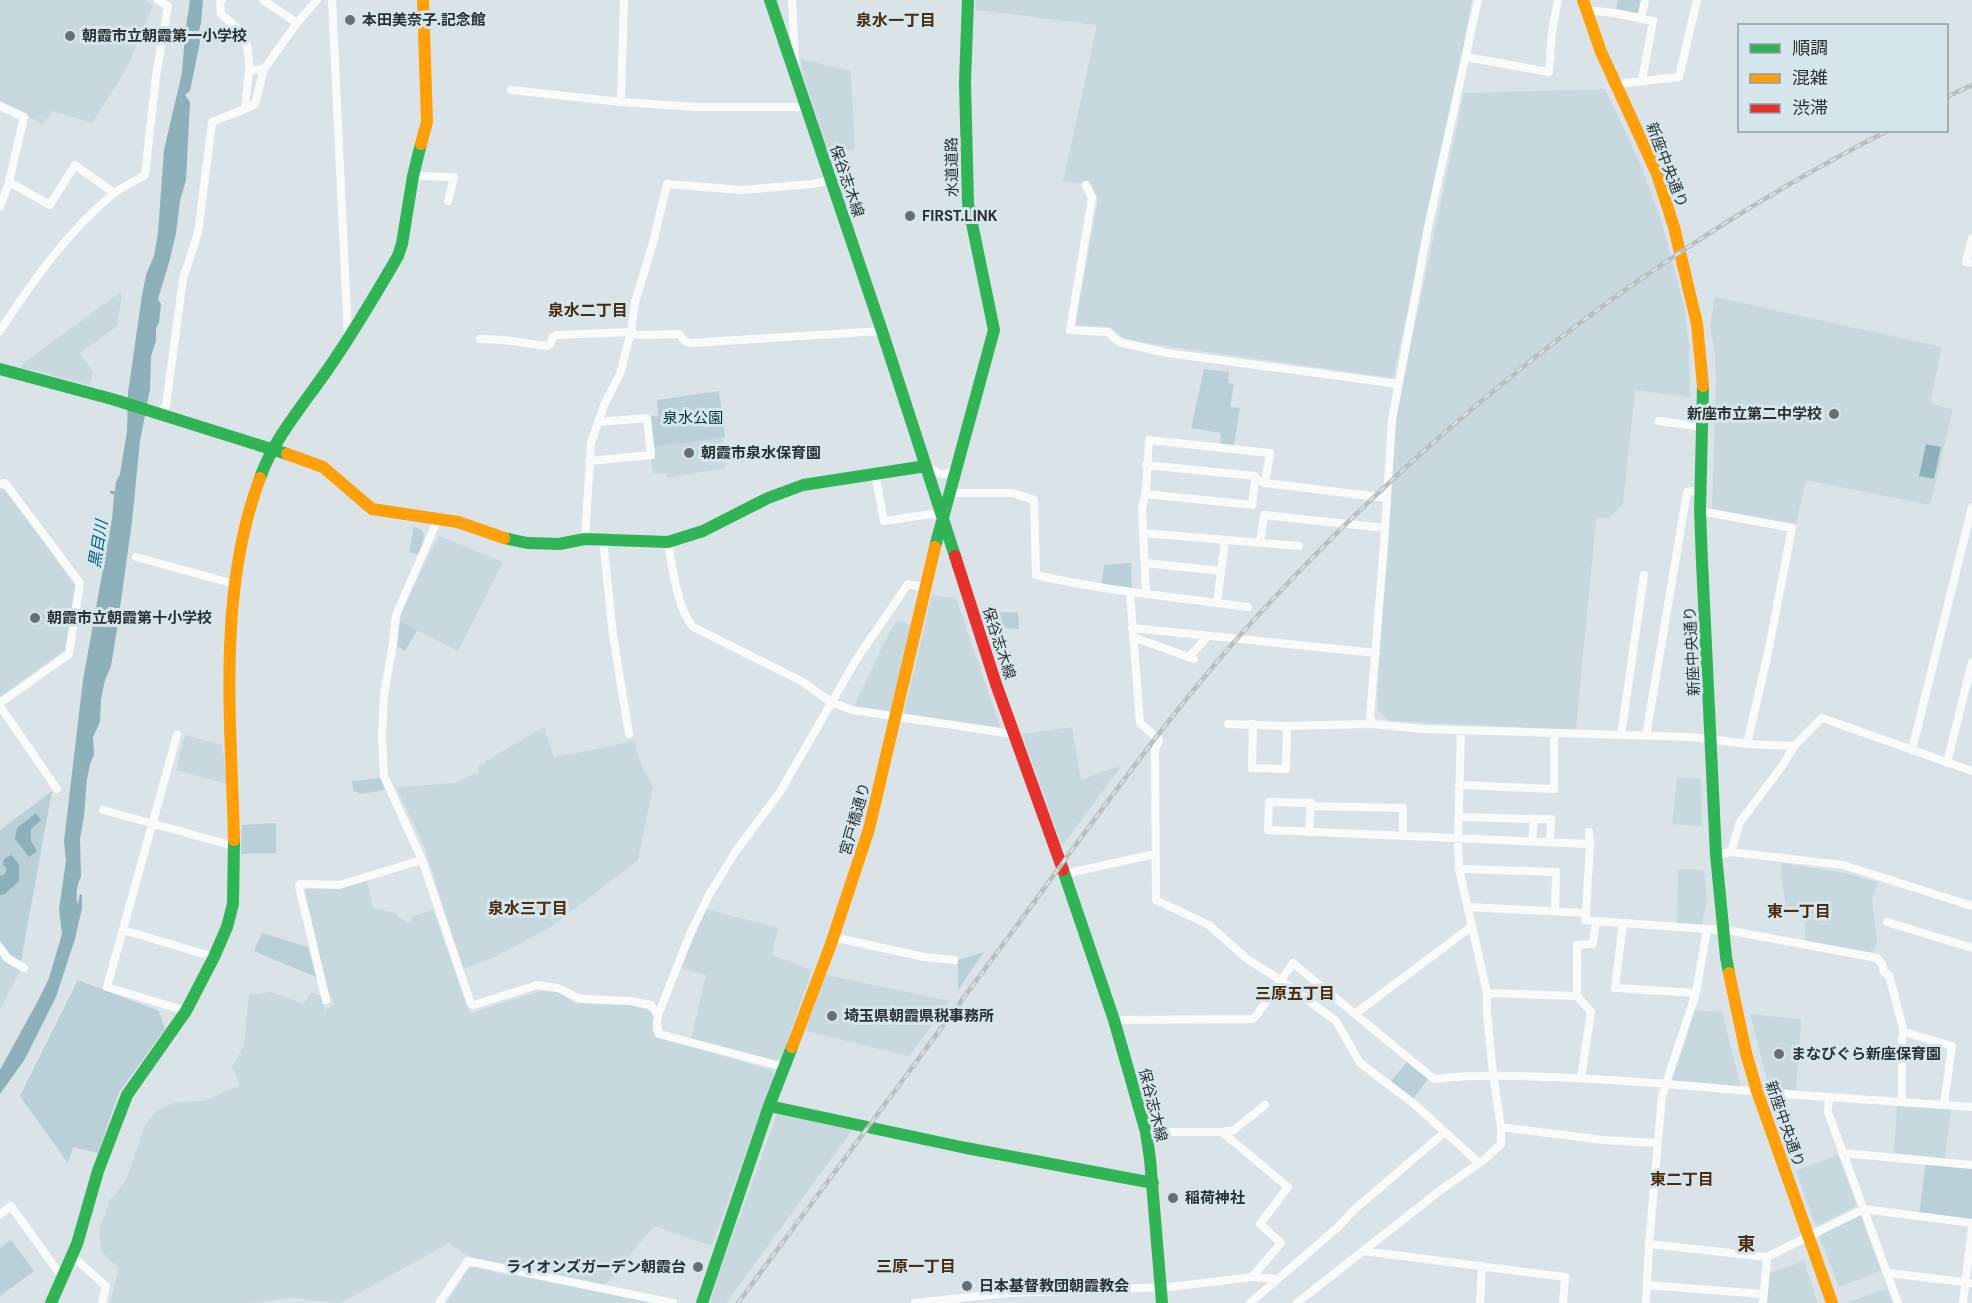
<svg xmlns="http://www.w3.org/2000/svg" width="1972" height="1303" font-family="'DM Sans','Noto Sans JP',sans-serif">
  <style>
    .built { fill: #c7d9df }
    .green { fill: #bad0d8 }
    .water { fill: #8eb0bb }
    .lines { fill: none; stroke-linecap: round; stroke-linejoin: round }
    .street { stroke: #f9fbfb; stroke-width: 8 }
    .fast { stroke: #30b455; stroke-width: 12 }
    .slow { stroke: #ff9f0a; stroke-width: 12 }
    .jam { stroke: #e5322d; stroke-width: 12 }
    .rail-casing { stroke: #bbbebf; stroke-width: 4.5 }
    .rail { stroke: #d5e6ec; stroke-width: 2; stroke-dasharray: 7; stroke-linecap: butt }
    .poi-dot { fill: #686f72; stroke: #d5e6ec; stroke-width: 2 }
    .labels { text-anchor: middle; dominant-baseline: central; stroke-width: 6; stroke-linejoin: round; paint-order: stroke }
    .poi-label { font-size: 15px; font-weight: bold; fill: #2b3133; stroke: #d5e6ec; text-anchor: start }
    .street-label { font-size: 15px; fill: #2b3133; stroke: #d5e6ec }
    .park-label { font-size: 15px; fill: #05313c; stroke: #d5e6ec }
    .neighbourhood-label { font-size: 16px; font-weight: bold; fill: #4a2d11; stroke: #d5e6ec }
    .water-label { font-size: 16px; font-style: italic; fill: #046277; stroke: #d5e6ec }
    .quarter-label { font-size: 18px; font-weight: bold; fill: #4a2d11; stroke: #d5e6ec }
  </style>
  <rect width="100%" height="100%" fill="#dae3e7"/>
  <path class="built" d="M0,0H144L153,5L127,68L92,123L53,111L42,124L0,101Z
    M976,0H1472L1455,92L1393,378L1172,347L1124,339L1110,327L1075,325L1098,199L1091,184L1063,182L1097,25L976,10Z
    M801,59L851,71L855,148L830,156L802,71Z
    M1605,89L1640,163L1660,217L1684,305L1689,345L1690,397L1635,390L1623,504L1609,518H1596L1576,730L1390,721L1378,711L1377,696L1396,414L1464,93Z
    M121,292L122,294L117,326L80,353L93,372L90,385L21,367L26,361Z
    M1715,297L1942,347L1930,403L1953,410L1930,505L1806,480L1796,524L1712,509L1716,382L1715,354L1710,326Z
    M722,437L726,468L667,478L666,473L653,474L651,459H655L654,447Z
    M0,489L7,490L75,586L65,650L0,697Z
    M439,536L503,562L458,651L400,621L402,608Z
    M932,595L956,598L1001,729L903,716Z
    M897,621L911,624L891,714L854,706L891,629Z
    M544,727L554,757L602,748L633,740L643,769L653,787L638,860L551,927L495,957L462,969L425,848L396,787L455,783L479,772L477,767L486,763V761Z
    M1072,727L1081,780L1122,765L1062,846L1022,734Z
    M185,735L222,745L227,784L176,770Z
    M1677,777L1701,778L1702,826L1672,824Z
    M1782,863L1844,873L1878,882L1872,900L1877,942L1873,953L1805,942V917L1787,914L1781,874Z
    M1678,869L1704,870L1707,900L1702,924L1699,926L1677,924Z
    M367,881L373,908L395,913L407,923L412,921L411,917L433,910L470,1013L541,991L558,992L577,1004L631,1005L651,1011L653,1017L652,1031L655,1037L772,1070L774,1074L712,1246L654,1226L605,1285L513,1268L470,1257L449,1243L341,1303L291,1298L252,1303H110L119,1267L108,1259L101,1249L99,1231L110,1200L126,1180L145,1125L156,1111L176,1102L204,1101L240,1085L232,1067L244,1045L249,995L271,992L304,1004L311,992L323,997L322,1003L325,1011L327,1008L334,1005L321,972L311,918L303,892L310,886Z
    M706,909L778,928L772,955L812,970L781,1058L775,1061L691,1039L706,975L681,968Z
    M0,952L21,969L0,1010Z
    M826,975L950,1001L909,1056L805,1031Z
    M1694,1010L1722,1012L1741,1087L1675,1081L1671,1078L1685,1043Z
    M1750,1014L1801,1019L1796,1090L1769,1088Z
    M1897,1106L1951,1109L1945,1158L1894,1153Z
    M777,1114L853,1129L726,1303H710L719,1273Z
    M1838,1155L1856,1203L1855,1207L1819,1225L1815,1224L1796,1171Z
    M1857,1215L1861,1216L1881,1271L1839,1287L1820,1237L1822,1233Z
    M1804,1261L1818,1303H1766L1769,1273Z
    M475,1267L510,1276L511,1273L655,1303H446L468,1269Z
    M1887,1288L1893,1303H1846Z"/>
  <path class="green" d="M1618,0H1641L1639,13L1616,9Z
    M1204,369L1229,372L1228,383L1234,384L1230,407L1240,408L1234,445L1220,444L1221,433L1191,428Z
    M719,391L725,437L654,447L650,416H658L657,400Z
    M414,527L422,530L424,536L420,555L409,552Z
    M1131,563L1132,593L1101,588L1104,565Z
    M1018,612L1019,629L1000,628L991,631L987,613Z
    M400,621L417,630L405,651L397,646Z
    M380,778L385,790L360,794L353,790L352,781Z
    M52,791L21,961L12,957L0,940V830Z
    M276,823V853L241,854L242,825Z
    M262,933L308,947L316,977L254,951Z
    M984,952L958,990V960Z
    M78,980L159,1011L165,1029L119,1092L98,1153L73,1147L68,1163L20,1096Z
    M1408,1061L1428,1079L1412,1100L1390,1082Z
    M1926,1160L1972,1165V1223L1919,1216Z
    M11,1240L34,1271L0,1296V1248Z"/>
  <path class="water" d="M190,0H203L201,23L198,34L200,42L190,91L185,95L190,102L186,180L180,201L176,233L170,259L158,299L161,304L159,323L156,328V341L151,356L150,389L140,441L132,522L117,629L111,666L105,680L101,699L100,722L93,737L94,755L90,764L87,779L84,816L80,839L81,877C77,883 75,899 78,904L80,894L82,895V908L75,939L56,997L25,1059L0,1094V1070L40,997L49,978L62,934L59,909L66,861L64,841L83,680L112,519L114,495L110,493V491H115L116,482L120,474L127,431L128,393L142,295L146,275L154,256L158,233L164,150L182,73L185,34Z
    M1926,444L1941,447L1934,479L1919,476Z
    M36,813L41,820L31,829V841L37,851L29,857L15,839L17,828Z
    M11,855L19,864V881L5,894L0,895V876L4,875L7,869L3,865L4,859Z"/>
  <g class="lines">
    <path class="street" d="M222,0L220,3L221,14C245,34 249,38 249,70
      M263,0L297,23
      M332,0L348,336
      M624,0L621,102L697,107H806
      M792,0L795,62
      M1478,0L1428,227L1392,420L1384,545L1370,717L1373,724L1422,729L1693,737L1747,744L1794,746
      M1587,10L1614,13L1653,21L1642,80
      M1641,19L1645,0
      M1466,57L1549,72L1552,31L1558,0
      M1616,84L1679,77L1697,0
      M511,90L621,102
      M0,106L24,117L9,182L0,207
      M245,109L255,104L264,69
      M413,176L454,177L448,201
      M9,182L50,205L75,165L114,193
      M1086,185L1092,198L1070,330L1108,332L1119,342L1167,353L1398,384
      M1972,238L1966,262L1972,263
      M0,331C32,282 67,232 113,194C122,187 135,181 145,175L156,76L168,6L158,0
      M480,339L504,340L547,346L551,343L552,338L557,335L631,332L637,335L679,334L685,341L690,343L882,331
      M160,414L166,406L183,279L198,233L212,122L245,109L249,70L264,69L297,23L317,0
      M1659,421L1702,427
      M589,461L651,455L647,418L599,422
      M1146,465L1255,476V479L1265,483L1387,498
      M926,466C940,473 940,478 955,470
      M875,474L884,521L931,514L942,516
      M0,484L5,483L80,583L69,654L0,703
      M950,493H1013L1034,500L1036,575C1096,589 1157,595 1217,603L1225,540
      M1145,494L1252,505L1255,479
      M1700,511L1792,528L1768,653L1747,744
      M438,519L396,615L393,644L384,694L382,736L384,776L422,860L471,1004L474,1005L537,985L558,988L578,998L586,999L630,1001L651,1005L658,1015L657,1025L659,1034L784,1067
      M1143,533L1299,546
      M585,539L591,443L604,405L620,374L631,332L635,302L653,243L667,184L742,190L812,184L831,180
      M603,539L613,635L629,734
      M668,542C672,565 677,609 693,627L803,682L831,702L852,710L1013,734
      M1260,543L1264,515L1385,528
      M136,557L235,584
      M1145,563L1221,571
      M1130,592L1140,723L1159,740L1155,750L1156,900L1209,925L1247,959L1282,981L1336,1021L1360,1063L1413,1103L1445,1132L1355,1209L1337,1228L1250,1303
      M1146,594L1142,508L1146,491L1149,440L1270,453L1265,483
      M1217,603L1248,607
      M1132,628L1376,653
      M1133,637L1194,659
      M1189,657L1208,636
      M0,706L57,789
      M1228,724L1287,726L1373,724
      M1253,724L1252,768L1286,769L1287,726
      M177,735L107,987L186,1011
      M1621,735L1644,575
      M1646,736L1687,492L1701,490
      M1912,750L1972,507
      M1947,763L1972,662
      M1459,785L1554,789V733
      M1311,806L1403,808V835
      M103,810L234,846
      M1460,817L1534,819L1532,842
      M1534,819H1551L1550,842
      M1309,832L1311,803L1269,802L1268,830L1590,844L1586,913
      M1589,832L1590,844
      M1731,852L1843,865L1972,906
      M1716,855L1731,852L1740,822L1783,765L1794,746L1822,718L1972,771
      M1459,869L1556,872L1555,910
      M1064,874L1155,854
      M1468,907L1586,913L1585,920L1596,921L1707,929
      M1887,922L1972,948
      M1623,923L1615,988L1696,993
      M123,930L214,957
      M833,937L924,957L954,960
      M0,948L7,958L24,968
      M1487,993L1577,996V945L1593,944L1596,921
      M1577,996L1591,1012L1581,1078
      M326,1000L299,886L300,884L339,885L422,860
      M657,1012L660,1010L690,934L710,893L736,851L780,792L856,660L908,584L926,588
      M1356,1013L1471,927
      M1114,1020L1252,1019L1256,1016L1293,963L1434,1079C1480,1074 1524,1076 1570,1078C1657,1081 1743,1092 1829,1097L1828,1112L1898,1303
      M1829,1097L1972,1107
      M1902,1102V1038L1904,1032
      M1501,1127L1603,1140L1657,1143
      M1146,1132H1222L1234,1130L1265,1105
      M1222,1132L1288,1187L1260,1224L1281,1243L1252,1277
      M1445,1132L1479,1163
      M1842,1153L1972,1165
      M0,1214L11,1206L62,1277
      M1649,1244L1767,1257
      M1363,1251L1565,1277L1563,1303
      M71,1255L106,1286L102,1303
      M1888,1273L1972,1283
      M1647,1285L1763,1294
      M439,1303L468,1261L673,1303
      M915,1303L1007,1293L1170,1287L1252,1277L1278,1279
      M1297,1303L1442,1189L1485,1159L1501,1144V1127L1493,1074L1487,1013V993L1459,869L1458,838L1461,730
      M1480,1303L1482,1266
      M1646,1303L1649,1244L1662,1096L1696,993L1707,929L1732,931L1877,958L1882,964L1884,972L1889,975L1904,1032L1952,1046L1944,1104
      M1763,1303L1767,1257L1864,1209L1972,1223
      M1963,1303L1972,1228"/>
    <path class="fast" d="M770,0L882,331L955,556
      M0,369L112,399L287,454
      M1703,386L1700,511L1702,562L1716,855L1726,957L1729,973
      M260,478C274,438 304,404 328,369C353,333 376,294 398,256L402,244L413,176L421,144
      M504,538L527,543L559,544L585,539L668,542L703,531L768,498L803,485L926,466
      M935,547L994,330L968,204L965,82L968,0
      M1063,870L1114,1020L1146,1132L1150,1159L1162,1303
      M769,1106L966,1148L1153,1183
      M51,1303L77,1244L98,1171L127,1095L186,1011L214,957L227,927L233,904L234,840
      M702,1303L769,1106L792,1047"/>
    <path class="slow" d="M1583,0L1601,52L1657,174L1674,227L1697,324L1703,386
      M421,144L427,122L423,0
      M287,454L323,467L372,509L458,522L504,538
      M234,840C231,720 217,593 260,478
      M1729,973L1746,1053L1757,1091L1832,1303
      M792,1047L831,944L869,829L935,547"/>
    <path class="jam" d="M955,556L996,684L1063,870"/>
    <g class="rail-casing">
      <path id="rail" d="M1946,97L1972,85
        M738,1303C832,1175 927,1048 1021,920C1095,819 1167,716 1251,623C1432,423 1648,253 1889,130"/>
    </g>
    <use href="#rail" class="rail"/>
  </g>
  <g class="poi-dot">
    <circle cx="350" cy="20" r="6"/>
    <circle cx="70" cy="36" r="6"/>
    <circle cx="910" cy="216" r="6"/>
    <circle cx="1834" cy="414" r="6"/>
    <circle cx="689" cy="453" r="6"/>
    <circle cx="35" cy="618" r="6"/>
    <circle cx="832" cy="1016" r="6"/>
    <circle cx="1779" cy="1054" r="6"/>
    <circle cx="1173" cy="1198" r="6"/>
    <circle cx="698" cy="1267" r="6"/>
    <circle cx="967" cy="1286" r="6"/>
  </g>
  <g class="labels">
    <g class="poi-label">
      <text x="362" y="20">本田美奈子.記念館</text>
      <text x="82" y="36">朝霞市立朝霞第一小学校</text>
      <text x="922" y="216">FIRST.LINK</text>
      <text x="1822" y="414" text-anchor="end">新座市立第二中学校</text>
      <text x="701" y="453">朝霞市泉水保育園</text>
      <text x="47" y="618">朝霞市立朝霞第十小学校</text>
      <text x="844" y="1016">埼玉県朝霞県税事務所</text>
      <text x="1791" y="1054">まなびぐら新座保育園</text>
      <text x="1185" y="1198">稲荷神社</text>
      <text x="686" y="1267" text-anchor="end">ライオンズガーデン朝霞台</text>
      <text x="979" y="1286">日本基督教団朝霞教会</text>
    </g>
    <g class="street-label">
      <text transform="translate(1667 165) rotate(69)">新座中央通り</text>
      <text transform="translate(952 167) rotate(-91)">水道道路</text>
      <text transform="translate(847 181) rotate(71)">保谷志木線</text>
      <text transform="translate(999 643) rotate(72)">保谷志木線</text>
      <text transform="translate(1692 651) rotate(-93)">新座中央通り</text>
      <text transform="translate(855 819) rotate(-74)">宮戸橋通り</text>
      <text transform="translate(1153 1105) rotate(76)">保谷志木線</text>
      <text transform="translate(1785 1124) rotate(71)">新座中央通り</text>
    </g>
    <g class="park-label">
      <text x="693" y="418">泉水公園</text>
    </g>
    <g class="neighbourhood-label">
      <text x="896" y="20">泉水一丁目</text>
      <text x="588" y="310">泉水二丁目</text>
      <text x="528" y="908">泉水三丁目</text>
      <text x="1799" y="911">東一丁目</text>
      <text x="1295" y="993">三原五丁目</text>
      <text x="1682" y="1179">東二丁目</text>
      <text x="916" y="1266">三原一丁目</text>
    </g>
    <g class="water-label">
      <text transform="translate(98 544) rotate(-81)">黒目川</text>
    </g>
    <g class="quarter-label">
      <text x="1746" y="1244">東</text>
    </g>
  </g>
  <rect x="1738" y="24" width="210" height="108" fill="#d5e6ec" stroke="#919ea2" stroke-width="1.5"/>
  <rect x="1750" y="44" width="30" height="9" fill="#30b455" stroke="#919ea2" stroke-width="1.5"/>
  <text x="1792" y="54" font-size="18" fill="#2b3133">順調</text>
  <rect x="1750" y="74" width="30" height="9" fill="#ff9f0a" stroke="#919ea2" stroke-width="1.5"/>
  <text x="1792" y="84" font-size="18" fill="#2b3133">混雑</text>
  <rect x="1750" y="104" width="30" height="9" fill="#e5322d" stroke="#919ea2" stroke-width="1.5"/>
  <text x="1792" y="114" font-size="18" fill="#2b3133">渋滞</text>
</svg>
